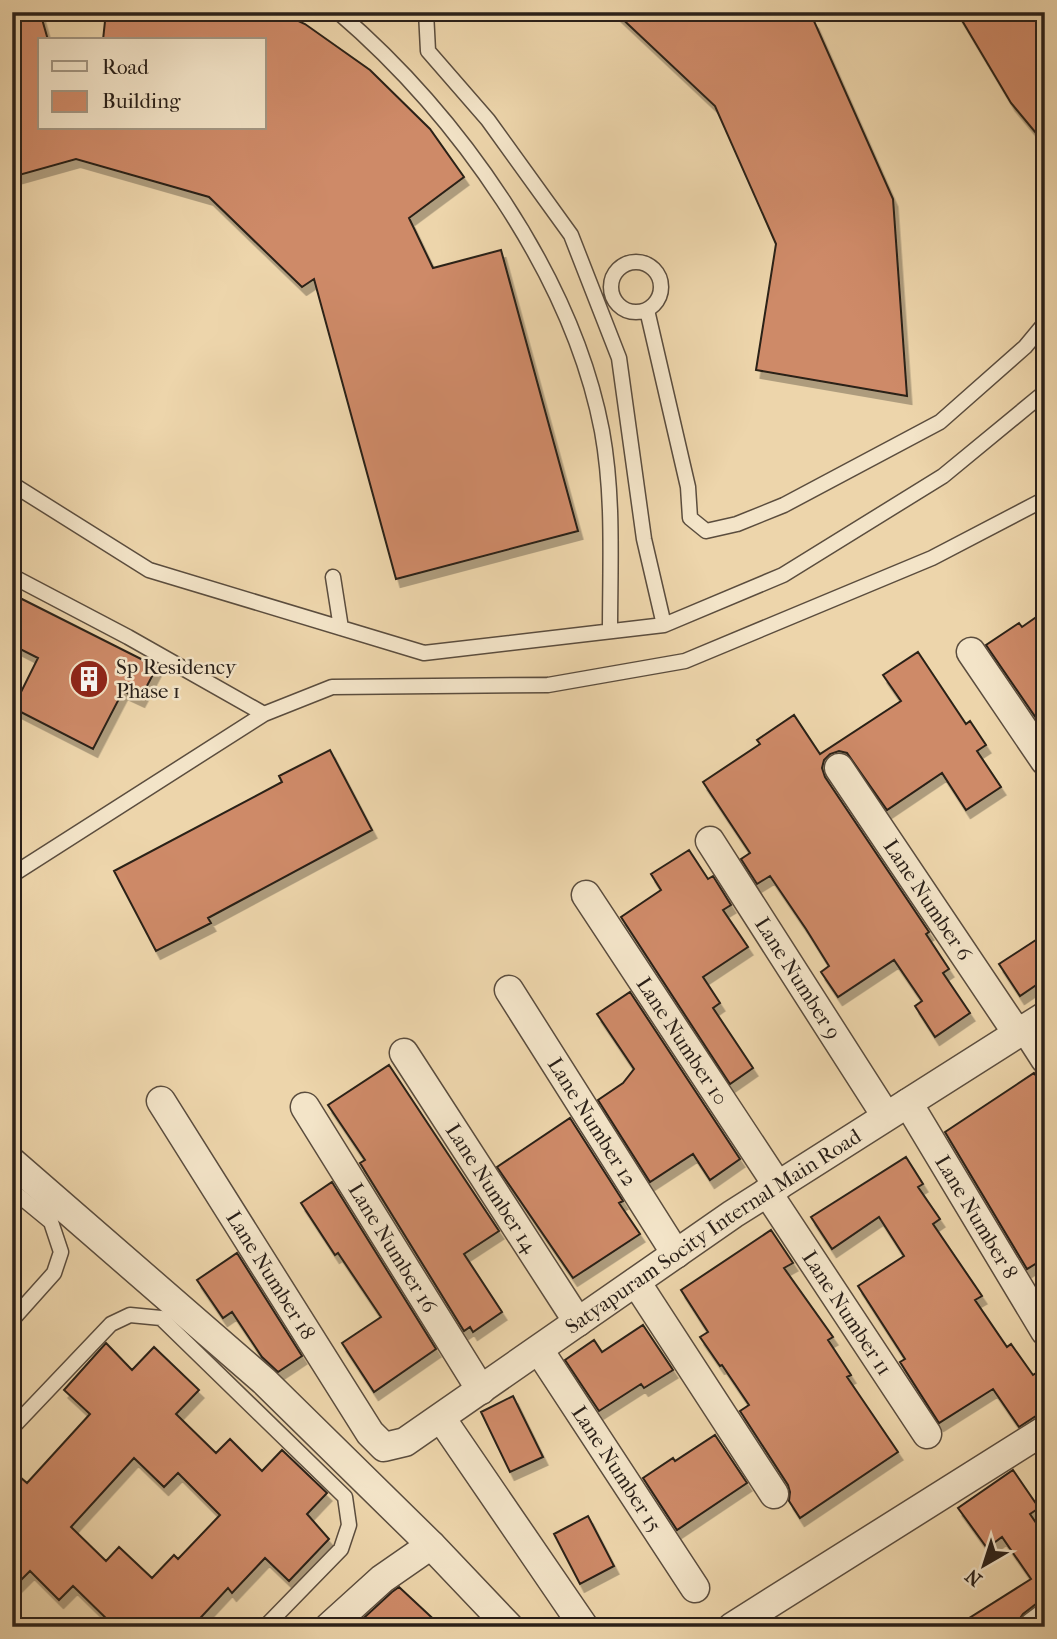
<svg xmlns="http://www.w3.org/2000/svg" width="1057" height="1639" font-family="'IM FELL French Canon',serif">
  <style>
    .building { fill: #ce8a68; stroke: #2a2019; stroke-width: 2; fill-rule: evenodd; filter: url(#shadow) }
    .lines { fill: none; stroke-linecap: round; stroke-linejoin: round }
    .lane-casing { stroke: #5b4d3e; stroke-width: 17 }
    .street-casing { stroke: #5b4d3e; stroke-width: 31 }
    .lane { stroke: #f3e4c8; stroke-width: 14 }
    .street { stroke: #f3e4c8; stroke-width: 28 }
    .labels { text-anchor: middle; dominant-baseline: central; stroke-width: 5; stroke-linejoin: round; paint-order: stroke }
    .poi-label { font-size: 21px; fill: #2a2019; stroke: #f3e4c8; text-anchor: start }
    .street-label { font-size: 21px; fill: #2a2019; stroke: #f3e4c8 }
  </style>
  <defs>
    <filter id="shadow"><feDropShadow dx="4.5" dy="8" stdDeviation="0" flood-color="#0004"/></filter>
  </defs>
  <rect width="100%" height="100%" fill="#edd5ab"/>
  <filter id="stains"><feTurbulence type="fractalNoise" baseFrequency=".00286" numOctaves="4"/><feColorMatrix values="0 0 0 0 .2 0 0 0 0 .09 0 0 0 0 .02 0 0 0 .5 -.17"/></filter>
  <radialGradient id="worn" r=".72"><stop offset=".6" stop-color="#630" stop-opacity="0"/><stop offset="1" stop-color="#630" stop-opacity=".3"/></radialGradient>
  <path class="building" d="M12,12H40L48,40H40V128H264V40H103L106,12H279L305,24L370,70L430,129L464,177L409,218L433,268L501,250L578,531L396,579L314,279L302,287L209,197L76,159L12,177Z
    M615,12H804L814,21L893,199L907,396L756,370L776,244L715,106Z
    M957,12H1045V144L1011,103Z
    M12,594L157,667L140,699L123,691L93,749L13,708L38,658L12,645Z
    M1045,611V731L986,645L1019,623L1022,627Z
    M918,652L966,724L970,721L986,745L977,751L1001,787L966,810L942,773L887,810L847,753L839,751L830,754L824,760L822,768L825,777L929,932L926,934L949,969L943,973L970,1013L935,1037L915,1006L922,1001L894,960L838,997L821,972L829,966L806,929L770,876L757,884L741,859L750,853L703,782L760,744L757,740L794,715L820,754L901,701L883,675Z
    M330,750L372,830L208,918L211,923L156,951L114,871L282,782L279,776Z
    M689,850L708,879L713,876L731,905L723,910L748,947L703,977L720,1003L713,1008L753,1068L730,1084L621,917L661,890L651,874Z
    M1045,934V979L1020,996L999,964Z
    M630,992L740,1159L710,1180L693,1154L650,1182L598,1100L623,1083L634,1069L597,1014Z
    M389,1065L499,1231L464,1254L502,1312L473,1332L470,1327L464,1331L360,1163L365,1160L328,1105Z
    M1034,1073L1045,1089V1258L1027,1269L945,1132Z
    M570,1118L623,1201L619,1203L640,1234L573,1278L497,1167Z
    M906,1157L923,1184L918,1187L940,1219L933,1224L982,1296L975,1300L1007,1347L1011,1344L1033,1375L1045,1367V1410L1019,1427L993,1389L939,1423L900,1362L905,1359L858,1286L904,1256L879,1217L832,1249L811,1217Z
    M332,1182L436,1349L374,1392L342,1343L381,1317L338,1253L335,1255L301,1203Z
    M771,1230L793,1263L784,1268L833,1337L828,1340L851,1375L847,1377L898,1452L800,1518L789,1501L790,1492L788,1485L740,1411L749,1405L722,1365L720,1366L700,1337L708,1332L681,1290Z
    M237,1253L302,1356L278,1372L262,1357L232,1312L223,1318L197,1280Z
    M643,1325L673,1370L644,1388L641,1384L599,1411L565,1360L594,1340L602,1352Z
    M106,1343L132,1370L154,1347L199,1390L176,1414L216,1453L230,1439L262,1471L282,1450L327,1493L307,1514L329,1539L289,1581L265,1558L232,1593L228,1588L192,1627H115L73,1586L59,1600L30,1571L12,1589V1470L27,1483L90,1414L64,1390ZM134,1458L164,1487L178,1473L220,1515L178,1559L174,1555L152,1578L119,1547L106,1561L71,1527Z
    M513,1396L543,1457L510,1472L481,1412Z
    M715,1435L747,1483L677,1530L643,1478L673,1458L675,1461Z
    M1013,1470L1039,1508L1030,1514L1045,1536V1602L1036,1604L1023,1614L1014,1627H955L1031,1579L1002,1537L987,1548L958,1508Z
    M588,1516L614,1566L580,1584L554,1534Z
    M399,1587L442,1627H354L392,1592Z"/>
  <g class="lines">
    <g class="lane-casing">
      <path id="lane" d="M338,12C457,114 572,274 602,431C614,497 610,564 610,631
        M426,12L428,51L488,120L571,235L619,358L644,539L664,625
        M611 287a25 25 0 1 1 50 0a25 25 0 1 1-50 0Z
        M647,310L688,487L690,518L706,531L737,524L784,505L940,422L1025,347L1045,323
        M12,484L149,570L424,653L664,625L783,575L943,476L1045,392
        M12,576L128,637L264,714
        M333,577L341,628
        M12,875L264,714L332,687L548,685L685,661L932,558L1045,499
        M12,1190L51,1222L61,1252L54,1273L12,1320
        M12,1428L111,1324L130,1315L161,1318L345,1497L349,1525L341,1549L265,1627"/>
    </g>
    <g class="street-casing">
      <g id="street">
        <path d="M971,652L1045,761"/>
        <path id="s1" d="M839,768L1017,1033"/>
        <path id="s2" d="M710,841L886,1116"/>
        <path id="s3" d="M586,895L778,1186"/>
        <path id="s4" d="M509,990L676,1254"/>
        <path d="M1025,1028L1045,1059"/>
        <path id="s5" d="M404,1053L578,1322"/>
        <path id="s6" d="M161,1101L370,1433L384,1447L405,1442L733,1214L1045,1016"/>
        <path id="s7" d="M908,1103L1045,1331"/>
        <path id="s8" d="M305,1107L481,1390"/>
        <path d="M12,1162L264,1381L431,1545L509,1627"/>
        <path id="s9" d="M767,1192L927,1434"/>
        <path d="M636,1282L774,1494"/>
        <path id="s10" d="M539,1350L695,1588"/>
        <path d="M441,1418L584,1627"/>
        <path d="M329,1627L382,1579L431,1545"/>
        <path d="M732,1627L1045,1430"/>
        <path d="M1033,1627L1045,1618"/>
      </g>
    </g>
    <use href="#lane" class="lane"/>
    <use href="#street" class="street"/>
  </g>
  <defs>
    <g id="building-disc" transform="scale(2.0125)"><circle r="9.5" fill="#8f2418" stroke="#f3e4c8"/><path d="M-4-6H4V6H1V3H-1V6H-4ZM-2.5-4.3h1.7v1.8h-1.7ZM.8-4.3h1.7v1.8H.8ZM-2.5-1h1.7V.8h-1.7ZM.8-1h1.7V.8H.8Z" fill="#fff"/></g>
  </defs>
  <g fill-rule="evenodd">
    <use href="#building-disc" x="89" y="679"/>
  </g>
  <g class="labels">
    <g class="poi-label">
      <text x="116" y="667">Sp Residency<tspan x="116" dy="24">Phase 1</tspan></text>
    </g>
    <g class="street-label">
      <text stroke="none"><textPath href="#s1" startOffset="159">Lane Number 6</textPath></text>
      <text stroke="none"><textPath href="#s2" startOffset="163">Lane Number 9</textPath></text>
      <text stroke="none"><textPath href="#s3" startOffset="175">Lane Number 10</textPath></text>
      <text stroke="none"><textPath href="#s4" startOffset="156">Lane Number 12</textPath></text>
      <text stroke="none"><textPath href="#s5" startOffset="161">Lane Number 14</textPath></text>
      <text stroke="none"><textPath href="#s7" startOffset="133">Lane Number 8</textPath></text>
      <text stroke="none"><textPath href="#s6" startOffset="807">Satyapuram Socity Internal Main Road</textPath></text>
      <text stroke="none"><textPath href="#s8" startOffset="166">Lane Number 16</textPath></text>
      <text stroke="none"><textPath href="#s6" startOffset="206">Lane Number 18</textPath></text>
      <text stroke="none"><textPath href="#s9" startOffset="145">Lane Number 11</textPath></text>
      <text stroke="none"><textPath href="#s10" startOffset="142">Lane Number 15</textPath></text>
    </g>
  </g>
  <rect width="1057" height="1639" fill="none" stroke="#edd5ab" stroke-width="42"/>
  <rect x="14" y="14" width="1029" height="1611" fill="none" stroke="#2a2019" stroke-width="3.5"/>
  <rect x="21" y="21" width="1015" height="1597" fill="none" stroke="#2a2019" stroke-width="2"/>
  <rect x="38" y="38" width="228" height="91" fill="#f3e4c8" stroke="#a39682" stroke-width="2"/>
  <rect x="52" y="61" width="35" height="10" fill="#f3e4c8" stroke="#a39682" stroke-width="2"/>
  <text x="102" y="74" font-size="21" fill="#2a2019">Road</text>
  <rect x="52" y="91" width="35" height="21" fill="#ce8a68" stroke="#a39682" stroke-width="2"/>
  <text x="102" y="108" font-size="21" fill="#2a2019">Building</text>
  <g transform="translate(984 1565) rotate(219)" stroke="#f3e4c8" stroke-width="5" paint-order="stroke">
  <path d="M0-5L12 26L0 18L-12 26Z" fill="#2a2019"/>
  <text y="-10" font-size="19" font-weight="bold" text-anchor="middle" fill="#2a2019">N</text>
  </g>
  <rect width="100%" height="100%" filter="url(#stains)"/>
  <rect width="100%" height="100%" fill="url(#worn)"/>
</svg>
